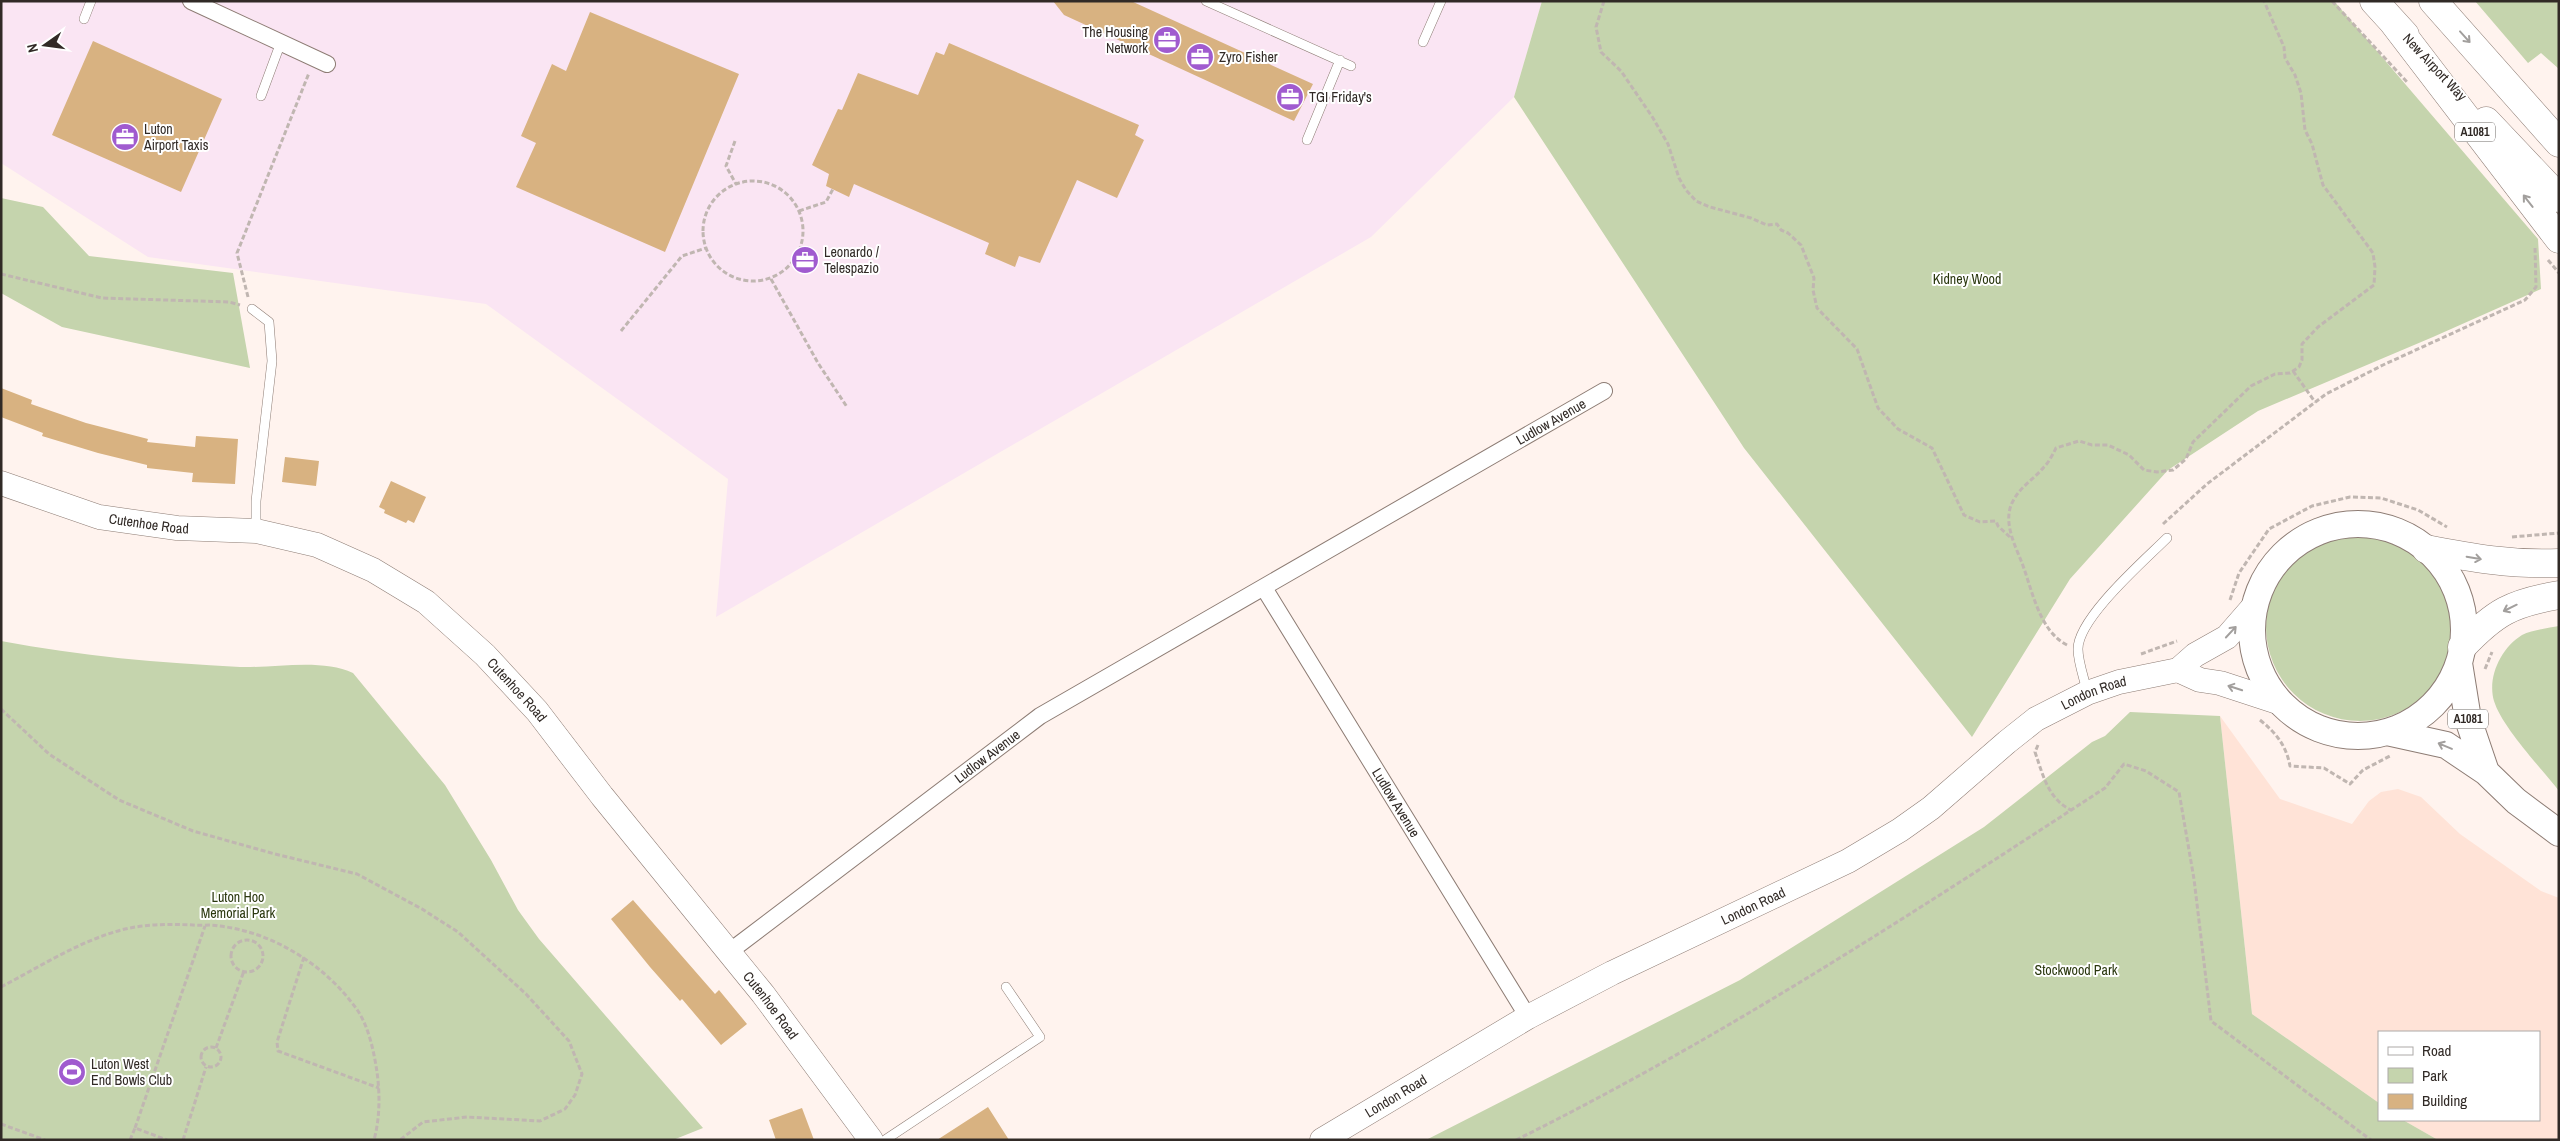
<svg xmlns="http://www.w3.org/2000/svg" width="2560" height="1141" font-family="'Archivo Narrow',sans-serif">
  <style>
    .commercial { fill: #fae5f3 }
    .built { fill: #ffe3d7 }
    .green { fill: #c5d4ad }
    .building { fill: #d8b281 }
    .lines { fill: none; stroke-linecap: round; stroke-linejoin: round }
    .lane-casing { stroke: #8d7c74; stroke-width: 10 }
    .street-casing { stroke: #8d7c74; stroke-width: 18 }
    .secondary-casing { stroke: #8d7c74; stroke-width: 25 }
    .primary-casing { stroke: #8d7c74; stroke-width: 28 }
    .highway-casing { stroke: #8d7c74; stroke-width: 29 }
    .path { stroke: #c0b6b1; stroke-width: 3; stroke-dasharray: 5 2.5; stroke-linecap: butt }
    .lane { stroke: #fff; stroke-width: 9 }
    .street { stroke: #fff; stroke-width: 16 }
    .secondary { stroke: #fff; stroke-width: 24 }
    .primary { stroke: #fff; stroke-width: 26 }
    .highway { stroke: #fff; stroke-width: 28 }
    .oneway { stroke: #a29f9d }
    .labels { text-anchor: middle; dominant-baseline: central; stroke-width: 4; stroke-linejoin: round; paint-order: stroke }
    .shield { fill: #fff; stroke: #6f6a67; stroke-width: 1 }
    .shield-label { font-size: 12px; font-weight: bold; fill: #312a26 }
    .poi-label { font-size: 14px; fill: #312a26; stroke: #fff; text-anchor: start }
    .street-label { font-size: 14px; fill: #312a26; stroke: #fff }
    .park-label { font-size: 14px; fill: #2a370e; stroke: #fff }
  </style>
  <rect width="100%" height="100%" fill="#fff3ee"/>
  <path class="commercial" d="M1,1H1542L1514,97L1371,237L716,617L728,479L486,304L148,257L1,163Z"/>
  <path class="built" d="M2220,716L2280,799L2352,824L2369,801L2381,792L2398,789L2421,797L2460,834L2541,891L2559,898V1140H2438L2403,1120H2539V1032H2379V1103L2252,1014Z"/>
  <path class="green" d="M1542,1H2334L2538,239L2541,289L2433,337L2258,411L2168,470L2070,579L1972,737L1744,448L1514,97Z
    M2475,1H2556L2559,4V69L2541,53L2528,63Z
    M1,198L43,207L89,256L233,273L250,368L62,327L1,293Z
    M2266 627a94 94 0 1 1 188 0a94 94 0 1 1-188 0Z
    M2559,626V791C2541,768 2502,727 2494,701C2487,677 2501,648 2522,635C2532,630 2548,628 2559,626Z
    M1,641C80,656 160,663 240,667C275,668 322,658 353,673L445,785L491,860L518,910L539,939L703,1128L673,1140H1Z
    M2130,712L2220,716L2252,1014L2379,1103V1120H2403L2438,1140H1426L1740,980L1984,827L2092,742L2105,736Z"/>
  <path class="building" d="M1053,1H1131L1313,84L1294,121L1064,15Z
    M590,12L739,74L665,252L516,187L536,143L521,136L552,64L566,71Z
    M93,41L222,99L181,192L52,135Z
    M949,43L1139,125L1135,135L1144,140L1117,198L1077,180L1040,263L1019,256L1015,267L985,254L989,243L854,184L849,197L826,186L829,174L812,165L838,109L842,110L858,73L918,95L936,52L944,55Z
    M1,388L32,400L31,404L86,423L148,439L147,442L195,447L196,436L238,439L235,484L192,482L193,473L147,468V465L98,453L42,436L43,433L1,417Z
    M285,457L319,461L316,486L282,482Z
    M391,481L426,497L414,523L408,520L406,523L384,513L385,510L379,507Z
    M633,900L715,994L719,990L747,1024L721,1045L682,999L680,1001L650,967L611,919Z
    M988,1107L1009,1140H937Z
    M802,1108L814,1140H776L769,1120Z"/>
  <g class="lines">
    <g class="lane-casing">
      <path id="lane" d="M1206,1L1351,66
        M84,19L91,1
        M1423,42L1441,1
        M261,96L281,42
        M1307,140L1340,60
        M252,309L269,322L272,361L256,501V530
        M2087,691C2084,678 2078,662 2078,649C2078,618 2145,560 2167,538
        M885,1140L1040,1037L1006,987"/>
    </g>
    <g class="street-casing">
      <g id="street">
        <path d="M191,1L327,64"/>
        <path id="s1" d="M1264,588L1528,1017"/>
        <path id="s2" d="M729,952L1040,716L1604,391"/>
      </g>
    </g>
    <g class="secondary-casing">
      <g id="secondary">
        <path id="s3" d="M1,483L99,517L177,528L256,531L317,545L373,570L426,602L485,655L537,711L602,796L763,994L871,1140"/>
        <path d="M2178,670L2200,680L2220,683L2281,703"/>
        <path id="s4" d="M1322,1140L1528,1017L1612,973L1848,861L1900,830L1931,808L2007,742L2036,719L2087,693L2119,682L2178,670L2195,655L2227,637L2254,606"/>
      </g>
    </g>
    <g class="primary-casing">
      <path id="primary" d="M2252 630a106 106 0 1 1 212 0a106 106 0 1 1-212 0Z
        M2459,663L2468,719L2486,772
        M2387,732L2446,745L2486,772L2516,801L2559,833"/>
    </g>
    <g class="highway-casing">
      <path id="highway" d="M2374,1L2405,35
        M2433,1L2559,143
        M2393,22L2559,239
        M2486,121L2559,198
        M2426,549C2472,558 2512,565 2559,563
        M2462,647C2495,612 2512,603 2559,595"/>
    </g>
    <path class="path" d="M1604,1L1596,27L1601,52L1621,71L1653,118L1668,144L1679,178L1686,190L1696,201L1710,207L1751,218L1767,225L1777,224L1781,230L1788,233L1801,245L1814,278L1813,290L1817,308L1857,349L1878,408L1898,429L1932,448L1964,515L1980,522L1996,521L1998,526L2011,538
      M2332,1L2408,83
      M735,141L726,166L736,184
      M703 231a50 50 0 1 1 100 0a50 50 0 1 1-100 0Z
      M799,211L826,202L833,189
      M2548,260L2559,273
      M1,274L102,298L229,302L240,305
      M771,279L818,363L847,407
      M248,297L237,253L309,73
      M621,331L682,256L706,248
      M2293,371L2315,402
      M2163,524L2207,484L2326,394L2383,365L2525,300L2536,287L2535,248
      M2512,537L2559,533
      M2230,600L2239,573L2269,529L2312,506L2350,497L2381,498L2418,510L2447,527
      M2067,645C2039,631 2032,589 2022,563C2015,545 2002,521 2013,501C2020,487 2034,479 2044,467C2049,462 2053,454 2056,448L2079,441L2092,445H2108L2129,455L2144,470L2157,472L2173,470L2186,459L2193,442L2251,386L2275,374L2290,373L2299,367L2302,360V344L2318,327L2374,285L2375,267L2373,253L2323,185L2312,144L2305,130L2301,93L2295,75L2285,58L2284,47L2264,1
      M2141,654L2177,641
      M2485,669L2492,652
      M1,709L49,754L119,800L193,831L275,854L357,874L422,909L458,932L526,994L569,1041L582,1074L575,1095L565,1109L540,1121L467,1117L423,1122L400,1140
      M2260,720C2276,733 2286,745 2290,766L2324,768L2350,784L2363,770L2390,756
      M2038,745L2035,752C2043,775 2048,799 2071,810
      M231 956a16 16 0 1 1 32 0a16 16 0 1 1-32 0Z
      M304,957L277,1042L278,1051L379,1088
      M1,987C41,966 81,940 125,929C147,924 170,924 193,925C201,926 211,924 219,926C273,932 327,966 358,1011C369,1028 374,1052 377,1072C380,1094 380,1118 374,1140
      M201 1057a10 10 0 1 1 20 0a10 10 0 1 1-20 0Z
      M216,1048L244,971
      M1,1124L45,1140
      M135,1128L205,926
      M130,1140L135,1128L167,1140
      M183,1140L206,1067
      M1516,1140C1722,1038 1913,913 2105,788L2124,764L2146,771L2179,792L2194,879L2211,1021L2371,1140"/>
    <use href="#lane" class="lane"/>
    <use href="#street" class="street"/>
    <use href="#secondary" class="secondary"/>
    <use href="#primary" class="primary"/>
    <use href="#highway" class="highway"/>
  </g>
  <defs><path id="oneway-shaft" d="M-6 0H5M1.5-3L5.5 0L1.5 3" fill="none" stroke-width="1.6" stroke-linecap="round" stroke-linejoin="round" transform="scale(1.25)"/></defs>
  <g class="oneway">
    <use href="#oneway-shaft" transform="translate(2465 37) rotate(48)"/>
    <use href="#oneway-shaft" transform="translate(2528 201) rotate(-128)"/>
    <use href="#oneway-shaft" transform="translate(2474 558) rotate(10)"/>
    <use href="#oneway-shaft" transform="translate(2510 608) rotate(154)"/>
    <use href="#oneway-shaft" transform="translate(2231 632) rotate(-47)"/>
    <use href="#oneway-shaft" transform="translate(2235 688) rotate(-162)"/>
    <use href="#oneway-shaft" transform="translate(2445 746) rotate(-157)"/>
  </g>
  <defs>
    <g id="office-disc" transform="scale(1.4375)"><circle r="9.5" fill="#a05bcf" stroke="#fff"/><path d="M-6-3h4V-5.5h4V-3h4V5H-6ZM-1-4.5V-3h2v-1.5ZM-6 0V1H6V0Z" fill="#fff"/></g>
    <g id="stadium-disc" transform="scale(1.4375)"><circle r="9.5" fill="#a05bcf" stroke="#fff"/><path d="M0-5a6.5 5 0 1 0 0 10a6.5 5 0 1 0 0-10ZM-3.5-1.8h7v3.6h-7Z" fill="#fff"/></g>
  </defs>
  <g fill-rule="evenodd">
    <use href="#office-disc" x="1167" y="40"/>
    <use href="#office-disc" x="1200" y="57"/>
    <use href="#office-disc" x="1290" y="97"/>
    <use href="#office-disc" x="125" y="137"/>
    <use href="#office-disc" x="805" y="260"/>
    <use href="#stadium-disc" x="72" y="1072"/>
  </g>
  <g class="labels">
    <g class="shield">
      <rect x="2455" y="122.5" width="40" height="19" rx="4"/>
      <rect x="2448" y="709.5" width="40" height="19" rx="4"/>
    </g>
    <g class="shield-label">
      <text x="2475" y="132">A1081</text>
      <text x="2468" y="719">A1081</text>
    </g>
    <g class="poi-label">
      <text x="1148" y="32" text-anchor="end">The Housing<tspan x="1148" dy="16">Network</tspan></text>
      <text x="1219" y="57">Zyro Fisher</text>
      <text x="1309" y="97">TGI Friday's</text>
      <text x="144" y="129">Luton<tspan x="144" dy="16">Airport Taxis</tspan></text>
      <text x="824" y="252">Leonardo /<tspan x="824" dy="16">Telespazio</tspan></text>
      <text x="91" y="1064">Luton West<tspan x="91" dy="16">End Bowls Club</tspan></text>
    </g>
    <g class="street-label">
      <text transform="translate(2435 67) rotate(47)">New Airport Way</text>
      <text stroke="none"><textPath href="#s2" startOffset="980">Ludlow Avenue</textPath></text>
      <text stroke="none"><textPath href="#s3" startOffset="154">Cutenhoe Road</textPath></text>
      <text stroke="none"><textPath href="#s3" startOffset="574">Cutenhoe Road</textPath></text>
      <text stroke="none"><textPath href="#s4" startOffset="896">London Road</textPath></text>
      <text stroke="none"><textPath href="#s2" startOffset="324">Ludlow Avenue</textPath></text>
      <text stroke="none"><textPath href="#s1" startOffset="252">Ludlow Avenue</textPath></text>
      <text stroke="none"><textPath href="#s4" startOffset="491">London Road</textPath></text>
      <text stroke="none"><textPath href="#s3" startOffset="979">Cutenhoe Road</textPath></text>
      <text stroke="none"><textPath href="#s4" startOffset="86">London Road</textPath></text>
    </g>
    <g class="park-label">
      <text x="1967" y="279">Kidney Wood</text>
      <text x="238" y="897">Luton Hoo<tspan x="238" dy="16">Memorial Park</tspan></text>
      <text x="2076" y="970">Stockwood Park</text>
    </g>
  </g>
  <rect width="2560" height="1141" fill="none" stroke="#312a26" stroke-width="5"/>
  <rect x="2378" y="1031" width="162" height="90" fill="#ffffff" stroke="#adaaa8"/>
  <rect x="2388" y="1047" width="25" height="8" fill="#ffffff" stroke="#adaaa8"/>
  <text x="2422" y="1056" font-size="15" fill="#312a26">Road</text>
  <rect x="2388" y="1068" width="25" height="15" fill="#c5d4ad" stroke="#adaaa8"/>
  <text x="2422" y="1081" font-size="15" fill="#312a26">Park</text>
  <rect x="2388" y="1094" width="25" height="15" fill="#d8b281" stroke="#adaaa8"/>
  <text x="2422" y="1106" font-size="15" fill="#312a26">Building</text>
  <g transform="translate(45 45) rotate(256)" stroke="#ffffff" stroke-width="4" paint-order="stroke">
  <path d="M0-4L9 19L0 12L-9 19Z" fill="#312a26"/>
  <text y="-8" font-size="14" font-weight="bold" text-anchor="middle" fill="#312a26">N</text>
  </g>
</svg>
